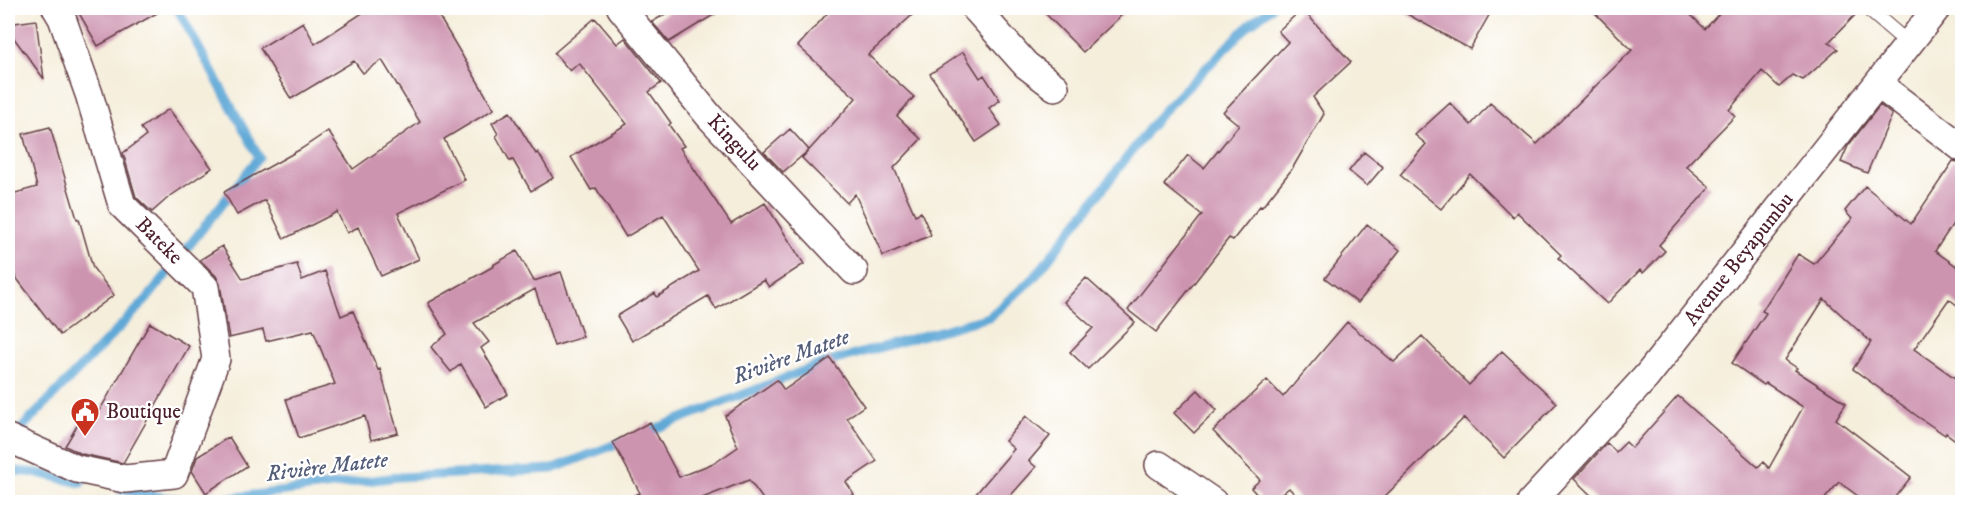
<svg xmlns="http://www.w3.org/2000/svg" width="1970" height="510" font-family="'IM FELL DW Pica',serif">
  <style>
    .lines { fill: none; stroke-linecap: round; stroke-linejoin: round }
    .stream { stroke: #60a9d7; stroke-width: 9 }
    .building { fill: #cd94b0 }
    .service-casing { stroke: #643e45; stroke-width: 16 }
    .minor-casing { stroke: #643e45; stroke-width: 30 }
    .service { stroke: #fff; stroke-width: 14 }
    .minor { stroke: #fff; stroke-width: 27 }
    .labels { text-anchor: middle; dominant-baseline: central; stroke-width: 4.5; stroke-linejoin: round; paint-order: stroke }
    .street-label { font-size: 21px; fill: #4a1f2b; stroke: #fff }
    .poi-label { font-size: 21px; fill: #4a1f2b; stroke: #fff; text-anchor: start }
    .water-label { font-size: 22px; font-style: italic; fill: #545d78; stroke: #fff }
  </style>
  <rect width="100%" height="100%" fill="#fff"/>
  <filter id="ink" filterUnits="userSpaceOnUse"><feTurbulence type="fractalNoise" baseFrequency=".0167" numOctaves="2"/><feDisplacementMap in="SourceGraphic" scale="12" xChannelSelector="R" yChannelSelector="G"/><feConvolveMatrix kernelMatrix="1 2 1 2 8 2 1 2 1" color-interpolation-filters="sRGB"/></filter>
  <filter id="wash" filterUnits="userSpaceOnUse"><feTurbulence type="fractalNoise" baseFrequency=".008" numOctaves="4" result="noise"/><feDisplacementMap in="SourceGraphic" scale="24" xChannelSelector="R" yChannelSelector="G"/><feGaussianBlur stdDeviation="1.35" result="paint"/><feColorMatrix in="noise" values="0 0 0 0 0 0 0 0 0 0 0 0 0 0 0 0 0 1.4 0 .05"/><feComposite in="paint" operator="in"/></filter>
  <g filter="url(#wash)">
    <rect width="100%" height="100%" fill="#f5eedb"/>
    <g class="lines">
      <path class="stream" d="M642,434L818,365L989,317L1034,278L1162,112L1249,25L1271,8
        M13,437L147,299L259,157L177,8
        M8,470L38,473L81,483
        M121,490L192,502
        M196,502L398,477L552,469L624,441"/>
    </g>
    <g id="blocks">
      <path class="building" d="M76,8H166L98,46Z
        M370,8H434L494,109L444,139L465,180L398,213L419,259L381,276L358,227L347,233L337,212L284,239L265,200L237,215L224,192L301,149L328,131L353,169L420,122L382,60L363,73L354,61L291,99L260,48L303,22L315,44Z
        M675,8H725L669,42L652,22Z
        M832,8H920L868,55L914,97L897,116L921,139L894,168L915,215L921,212L931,235L883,256L855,194L847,203L802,158L856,98L798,46Z
        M1040,8H1129L1083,52Z
        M1396,8H1493L1470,49Z
        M1590,8H1684L1705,29L1724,8H1858L1859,11L1829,42L1838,49L1803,80L1793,75L1779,87L1762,71L1729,110L1735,116L1686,166L1710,187L1659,245L1665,251L1643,273L1640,270L1607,304L1558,258L1561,255L1517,212L1513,217L1470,174L1441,209L1400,175L1426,144L1415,135L1450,103L1471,125L1490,103L1537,144L1632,50Z
        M1302,9L1351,62L1313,97L1324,114L1292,169L1262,207L1260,206L1233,240L1229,238L1156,332L1128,310L1202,215L1164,185L1188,155L1204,168L1239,125L1223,112L1288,42L1278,31Z
        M595,18L617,44L625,38L661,83L649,92L671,123L669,125L684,146L680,148L731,224L765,203L804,264L769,287L764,280L716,309L708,296L632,341L617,316L655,293L657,297L699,271L663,215L626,237L596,188L591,190L571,157L627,124L579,63L570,71L554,53Z
        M36,20L44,79L8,30V24Z
        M963,52L980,78L984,75L1000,100L989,108L1001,125L976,142L930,74Z
        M1880,105L1892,115L1867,173L1841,162L1848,146Z
        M169,109L212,168L169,197L152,212L136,197L123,153L146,136L141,128Z
        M510,112L536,154L538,152L553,178L531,191L513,160L510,161L496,136L498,134L492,123Z
        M50,127L77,219H79L93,268L114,295L60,335L8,267V195L37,187L23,134Z
        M790,129L809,150L783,172L764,152Z
        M1364,152L1383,167L1367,186L1349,171Z
        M1953,161L1962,163V210L1935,251L1962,270V309L1949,299L1914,349L1962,383V445L1946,433L1945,435L1917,416L1853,369L1871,342L1824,299L1785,360L1797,368L1795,370L1846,403L1836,419L1911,477L1891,502H1866L1839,482L1822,502H1598L1574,479L1607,443L1616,452L1626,442L1632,448L1678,396L1758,467L1763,462L1769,468L1803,407L1766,383L1764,385L1732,363L1766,313L1762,311L1798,254L1814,264L1852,219L1845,211L1865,186L1911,224Z
        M1367,224L1400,250L1358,303L1325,278Z
        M222,246L243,279L297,264L302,280L325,271L341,316L353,311L378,370L380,369L398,433L371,440L365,416L299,438L286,399L335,384L313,330L266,341L263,330L229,338L220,284L216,276L200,260Z
        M517,251L534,281L561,272L583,337L554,346L535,289L474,323L489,342L481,348L508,394L486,407L461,364L451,372L431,347L447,334L428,303L494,266L493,265Z
        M1086,278L1135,322L1088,369L1070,352L1093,328L1064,302Z
        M1347,322L1394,362L1422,336L1469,385L1502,351L1557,403L1504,458L1464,418L1379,502H1302L1289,488L1272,502H1264L1251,488L1260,480L1213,431L1267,380L1283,397Z
        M150,323L189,346L123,463L82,454L65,446L84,414L94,420Z
        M830,358L864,406L847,418L877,461L846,482L854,494L841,502H765L749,480L692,502H618L640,493L613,442L650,422L679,477L716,462L738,447L725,416L777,380L784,390Z
        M1198,390L1217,410L1194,433L1174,413Z
        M1026,416L1050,436L1029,461L1036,467L1005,502H969L1014,449L1005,441Z
        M229,437L247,466L206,493L192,471L197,457Z"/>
    </g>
  </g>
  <g filter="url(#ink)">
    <use href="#blocks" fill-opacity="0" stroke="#643e45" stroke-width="1.5"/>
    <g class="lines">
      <g class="service-casing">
        <path id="service" d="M1867,8L1909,44"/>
      </g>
      <g class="minor-casing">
        <g id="minor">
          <path id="s1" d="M621,8L709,116L854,271"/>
          <path d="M975,8L1026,65L1055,87"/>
          <path d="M1878,84L1962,148"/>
          <path d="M8,438L77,469L125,479L174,474L216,359L205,287L122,205L89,94L62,18L56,8"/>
          <path d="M1159,465L1213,502"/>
          <path id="s2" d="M1531,502L1647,376L1937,8"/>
        </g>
      </g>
      <use href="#service" class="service"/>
      <use href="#minor" class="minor"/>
    </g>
  </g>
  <defs>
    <g id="civic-pin" transform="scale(1.5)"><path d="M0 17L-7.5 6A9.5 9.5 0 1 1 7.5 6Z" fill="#c8321e" stroke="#fff"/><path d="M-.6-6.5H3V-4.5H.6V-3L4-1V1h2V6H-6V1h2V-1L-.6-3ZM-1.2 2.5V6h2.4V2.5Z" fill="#fff"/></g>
  </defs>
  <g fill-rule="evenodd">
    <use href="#civic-pin" x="85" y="412"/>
  </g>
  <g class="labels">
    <g class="street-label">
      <text stroke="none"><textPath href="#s1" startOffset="176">Kingulu</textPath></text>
      <text transform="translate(159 241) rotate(45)">Bateke</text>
      <text stroke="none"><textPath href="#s2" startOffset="320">Avenue Beyapumbu</textPath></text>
    </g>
    <g class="poi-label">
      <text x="106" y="412">Boutique</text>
    </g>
    <g class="water-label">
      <text transform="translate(791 357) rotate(-20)">Rivière Matete</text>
      <text transform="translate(327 467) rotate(-7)">Rivière Matete</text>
    </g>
  </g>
  <rect width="1970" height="510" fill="none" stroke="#fff" stroke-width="30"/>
</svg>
